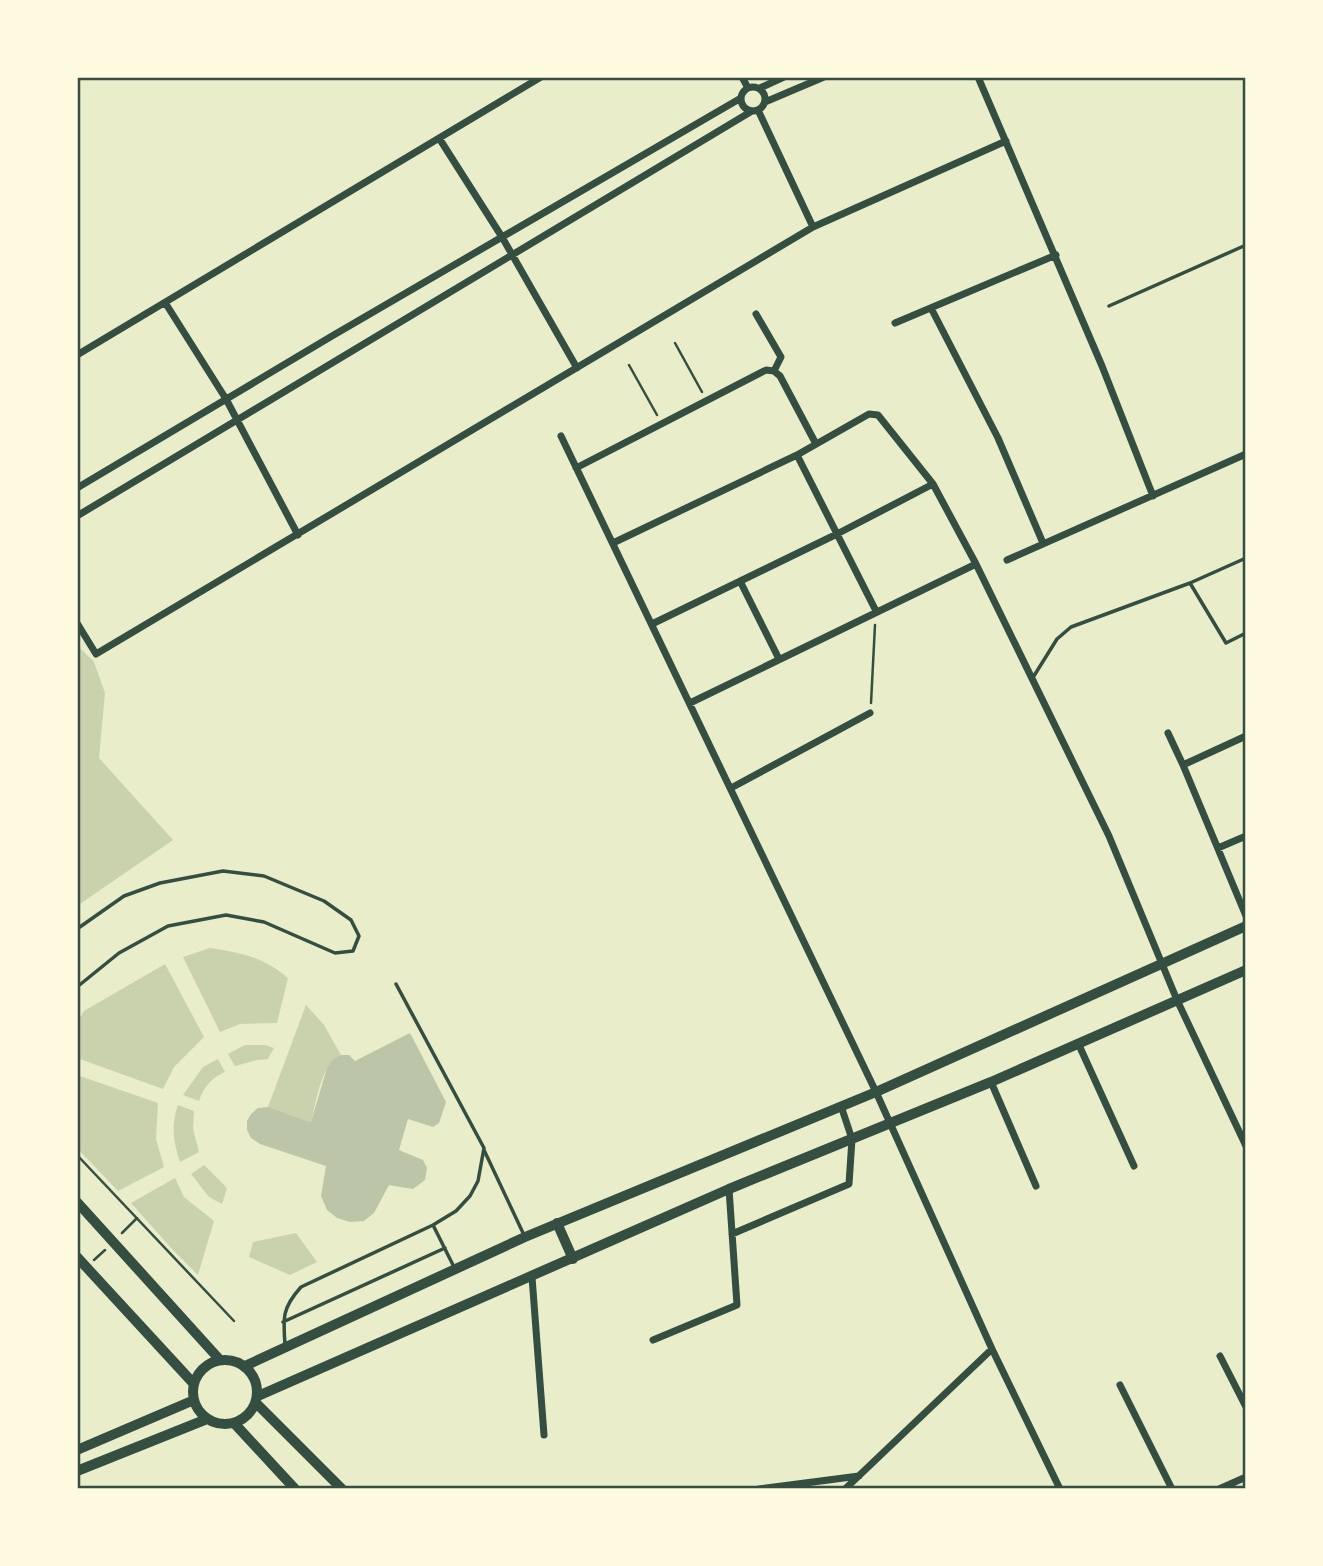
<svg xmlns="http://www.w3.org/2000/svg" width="1323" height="1566" font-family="'Noto Sans',sans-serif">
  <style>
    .green { fill: #cad2ad }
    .building { fill: #bcc5a7 }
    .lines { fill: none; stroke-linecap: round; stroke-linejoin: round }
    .path { stroke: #344e41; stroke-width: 2.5 }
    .service { stroke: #344e41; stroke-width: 3.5 }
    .minor { stroke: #344e41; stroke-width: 7 }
    .secondary { stroke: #344e41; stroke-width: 10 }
    .neatline { fill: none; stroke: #344e41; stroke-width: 2.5 }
  </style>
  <rect width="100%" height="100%" fill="#e9edc9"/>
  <path class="green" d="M77,645L94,662L105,693L99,758L173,840L77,906Z
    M210,948C242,953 263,957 288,978L277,1023L240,1024L220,1032L183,957Z
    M165,964L204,1037L174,1067L163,1089L77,1058V1022L84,1011Z
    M306,1005L324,1025L341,1055C320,1066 317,1100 311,1122L268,1107Z
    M245,1045H265L274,1048L268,1059L257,1060L235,1066L228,1054Z
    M218,1059L225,1072C212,1077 203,1088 199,1101L183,1095L203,1067Z
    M77,1075L158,1103L156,1139L164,1167L118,1191L77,1148Z
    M178,1105L194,1111L193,1129L199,1152L180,1162C173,1142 171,1124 178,1105Z
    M204,1165L227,1188L222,1204L209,1197L191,1174Z
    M175,1178L184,1197L214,1221L198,1275L172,1249L131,1203Z
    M296,1233L317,1262L290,1275L249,1257L253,1242Z"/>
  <path class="building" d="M410,1033L446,1102L439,1123L433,1127L408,1119L399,1150L423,1160L427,1168L425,1180L413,1189L389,1185L374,1213L364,1221L350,1222L337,1218L327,1210L321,1196L326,1166L260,1144L251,1138L247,1130V1121L251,1114L258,1108L268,1107L311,1122L327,1068L333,1059L341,1055H349L355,1061Z"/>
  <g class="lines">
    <path class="path" d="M675,343L702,392
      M629,365L657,415
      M871,703L875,625
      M77,1155L234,1321
      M122,1233L137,1218
      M94,1260L105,1250"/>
    <path class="service" d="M1109,306L1246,245
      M1190,583L1226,643L1246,633
      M1032,679L1057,639L1071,627L1190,583L1246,558
      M77,929L124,896L160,883L223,871L264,876L324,901L351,920L359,936L353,951L335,953L264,922L226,915L168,926L119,953L77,987
      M484,1150L524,1235
      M433,1225L454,1267
      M283,1322L445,1248
      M285,1345C283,1318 282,1308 301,1287L433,1225L456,1211L470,1196L478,1181L484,1148L396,984"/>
    <path class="minor" d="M742,77L748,88
      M978,77L1102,366L1153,496
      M741 99a12 12 0 1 1 24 0a12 12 0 1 1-24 0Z
      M760,88L784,77
      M765,102L824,77
      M758,110L813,227
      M439,138L502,237L577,368
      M166,304L226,399L298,535
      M931,308L998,438L1043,543
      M756,314L781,357L774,371
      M895,323L1056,255
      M77,355L541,77
      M774,371L780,376L816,444
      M561,436L876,1092L992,1349L1060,1489
      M797,455L876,611
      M576,468L766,370L774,371
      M77,488L332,336L741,98
      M77,516L752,111
      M613,543L797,455L869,414L878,415L933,484L976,564L1109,836L1177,1000L1246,1146
      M1007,560L1246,454
      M740,581L779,659
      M77,623L96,654L813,227L1006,141
      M652,624L837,534L933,484
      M690,703L976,564
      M1168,733L1183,765L1246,916
      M1183,765L1246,736
      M731,788L870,713
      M1218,848L1246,836
      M1078,1043L1134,1166
      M991,1082L1036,1186
      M732,1234L849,1184L852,1139L841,1106
      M532,1277L544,1435
      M653,1340L737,1305L729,1189
      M1220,1356L1246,1407
      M1120,1385L1172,1489
      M759,1489L859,1476
      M845,1489L992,1349
      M1219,1489L1246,1477"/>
    <path class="secondary" d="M77,1202L220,1360
      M557,1223L573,1259
      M77,1257L194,1384
      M193 1392a32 32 0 1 1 64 0a32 32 0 1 1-64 0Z
      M245,1366L525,1237L876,1092L1246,926
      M258,1396L729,1189L991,1082L1246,970
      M256,1403L342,1489
      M234,1423L295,1489
      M77,1450L194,1400
      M77,1471L207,1419"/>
  </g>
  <rect width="1323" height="1566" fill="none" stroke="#fefae0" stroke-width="158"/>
  <rect x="79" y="79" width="1165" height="1408" class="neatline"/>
</svg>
